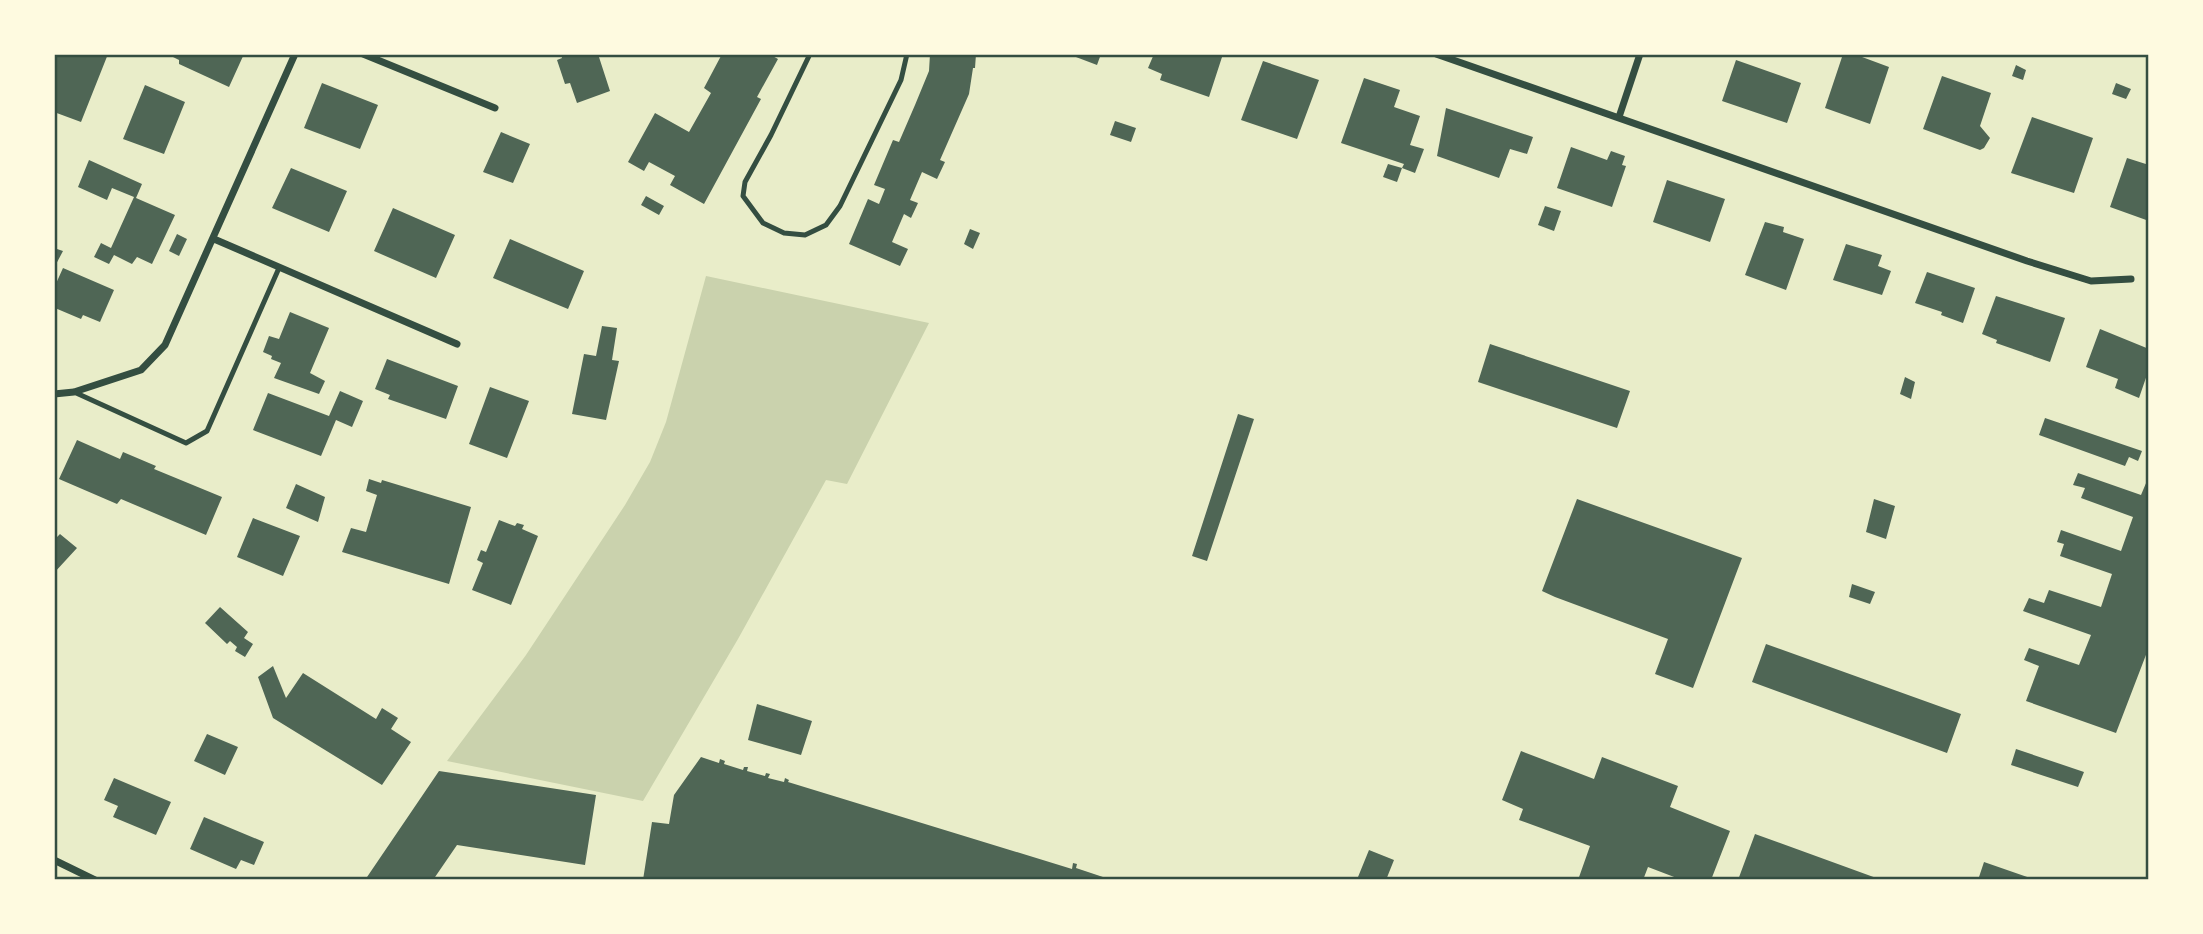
<svg xmlns="http://www.w3.org/2000/svg" width="2203" height="934" font-family="'Exo 2',sans-serif">
  <style>
    .green { fill: #cad2ad }
    .building { fill: #4f6655 }
    .lines { fill: none; stroke-linecap: round; stroke-linejoin: round }
    .service { stroke: #344e41; stroke-width: 5 }
    .minor { stroke: #344e41; stroke-width: 7 }
    .neatline { fill: none; stroke: #344e41; stroke-width: 2.5 }
  </style>
  <rect width="100%" height="100%" fill="#e9edc9"/>
  <path class="green" d="M706,276L929,323L847,484L826,480L738,639L643,801L447,761L526,655L625,505L650,462L666,422Z"/>
  <path class="building" d="M55,54H108L81,122L54,112Z
    M167,54H244L229,87L179,64V60Z
    M561,54H598L610,91L577,103L570,83L565,84L557,60L562,58Z
    M722,54H769L778,59L757,97L761,99L704,204L670,185L675,176L649,162L644,171L628,162L655,113L689,132L711,93L704,88Z
    M930,54H976L975,68H973L969,94L940,160L945,162L937,179L922,172L910,200L918,203L911,218L904,214L892,242L908,249L900,266L849,244L868,199L879,204L885,189L874,185L893,140L899,142L915,105L929,71Z
    M1068,54H1101L1097,65Z
    M1154,54H1223L1209,97L1160,80L1162,74L1148,68Z
    M1843,54H1854L1889,67L1870,124L1825,108Z
    M1736,60L1801,83L1787,123L1722,101Z
    M1263,61L1319,80L1297,139L1241,120Z
    M2016,65L2026,70L2023,80L2012,76Z
    M1942,76L1991,93L1980,126L1990,138L1984,148L1980,150L1923,129Z
    M1364,78L1400,90L1394,107L1420,116L1410,145L1424,149L1415,173L1402,168L1404,164L1341,143Z
    M322,83L378,105L360,149L304,128Z
    M2116,83L2131,89L2126,99L2112,94Z
    M145,85L185,102L164,154L123,139Z
    M1446,108L1533,137L1527,154L1510,149L1499,178L1437,156Z
    M2032,117L2093,138L2074,193L2011,173Z
    M1115,121L1136,128L1131,142L1110,135Z
    M501,132L530,144L513,183L483,172Z
    M1571,147L1607,160L1611,151L1625,156L1622,165L1626,166L1612,207L1557,188Z
    M2127,158L2149,165V221L2110,207Z
    M89,160L142,184L136,198L175,215L152,264L137,257L132,264L114,255L109,264L94,257L101,243L111,248L134,197L112,188L107,200L78,187Z
    M1388,164L1402,168L1397,182L1383,177Z
    M291,168L347,191L329,232L272,208Z
    M1667,180L1725,199L1710,242L1653,222Z
    M646,196L664,206L659,215L641,205Z
    M1545,206L1561,211L1554,231L1538,225Z
    M393,208L455,235L436,278L374,251Z
    M1765,222L1784,227L1783,232L1804,239L1786,290L1745,275Z
    M970,229L980,233L973,249L964,244Z
    M177,234L187,239L179,256L169,251Z
    M510,239L584,271L568,309L493,278Z
    M1846,244L1882,255L1878,266L1891,271L1882,295L1833,280Z
    M54,248L63,251L54,268Z
    M63,268L114,290L100,322L83,315L81,319L55,308L57,304L54,303V288Z
    M1927,272L1975,288L1963,323L1941,315L1942,312L1915,303Z
    M1996,296L2065,318L2050,362L1996,343L1997,340L1982,334Z
    M290,312L329,328L310,373L325,381L319,394L274,378L281,363L271,359L272,356L263,352L269,336L279,339Z
    M602,326L617,328L612,360L619,361L606,420L572,414L584,354L596,356Z
    M2100,329L2149,349V369L2139,398L2115,388L2118,379L2086,367Z
    M1490,344L1630,391L1617,428L1478,382Z
    M387,359L458,386L446,419L388,399L390,395L375,389Z
    M1905,377L1915,382L1911,399L1900,394Z
    M490,387L529,401L507,458L469,444Z
    M340,391L363,401L352,427L336,420L321,456L253,430L268,393L329,416Z
    M1238,414L1254,419L1207,561L1192,556Z
    M2045,418L2142,451L2138,461L2129,457L2125,466L2039,435Z
    M77,440L120,459L123,452L156,466L154,469L222,497L206,535L121,499L117,504L59,479Z
    M2078,473L2141,495L2149,476V647L2116,733L2026,701L2039,666L2024,660L2029,648L2079,665L2091,635L2023,611L2029,598L2044,603L2049,590L2101,607L2112,574L2060,556L2064,544L2057,542L2061,530L2121,551L2133,517L2081,498L2085,488L2073,485Z
    M369,479L381,483L382,480L471,507L449,584L342,552L351,528L366,532L377,495L366,491Z
    M296,484L325,497L318,522L286,508Z
    M1577,499L1742,558L1693,688L1655,674L1668,639L1555,597L1542,591Z
    M1874,499L1895,506L1886,539L1866,532Z
    M253,518L300,536L283,576L237,557Z
    M499,520L515,526L517,523L524,525L522,529L538,536L511,605L472,590L483,563L477,560L481,550L486,552Z
    M60,534L77,548L54,573V540Z
    M1852,584L1875,592L1870,604L1849,597Z
    M220,607L248,632L244,638L253,644L245,657L235,651L237,647L230,641L227,644L205,623Z
    M1766,644L1961,714L1947,753L1752,682Z
    M273,666L286,698L303,673L376,719L382,708L398,718L391,729L411,742L382,785L273,718L258,677Z
    M757,704L812,721L801,755L748,740Z
    M207,734L238,747L225,775L194,761Z
    M2016,749L2084,772L2078,787L2011,765Z
    M1521,751L1594,779L1602,757L1678,786L1670,807L1730,831L1711,880H1682L1648,867L1643,880H1578L1590,846L1519,820L1523,809L1502,800Z
    M701,757L719,763L720,759L725,761L724,764L743,770L744,767H748L747,771L765,776L766,773L770,774L768,778L784,782L785,778L789,780L788,782L1072,869L1073,863L1077,864L1076,868L1112,880H643L652,822L669,824L674,795Z
    M439,771L596,795L585,865L457,845L433,880H365Z
    M114,778L171,802L156,835L113,817L118,806L104,800Z
    M204,817L264,842L254,865L241,860L236,869L190,849Z
    M1755,834L1879,879L1878,880H1738Z
    M1369,850L1394,860L1386,880H1367L1358,877Z
    M1984,862L2033,879V880H1978Z"/>
  <g class="lines">
    <path class="service" d="M810,54L771,135L745,182L743,196L763,223L784,233L805,235L826,225L840,206L901,80L907,54
      M74,392L186,443L207,431L279,268"/>
    <path class="minor" d="M363,54L495,108
      M1436,54L2027,261L2091,281L2131,279
      M1619,117L1640,54
      M214,239L457,344
      M54,394L74,392L141,370L165,345L295,54
      M54,860L95,880"/>
  </g>
  <rect width="2203" height="934" fill="none" stroke="#fefae0" stroke-width="112"/>
  <rect x="56" y="56" width="2091" height="822" class="neatline"/>
</svg>
